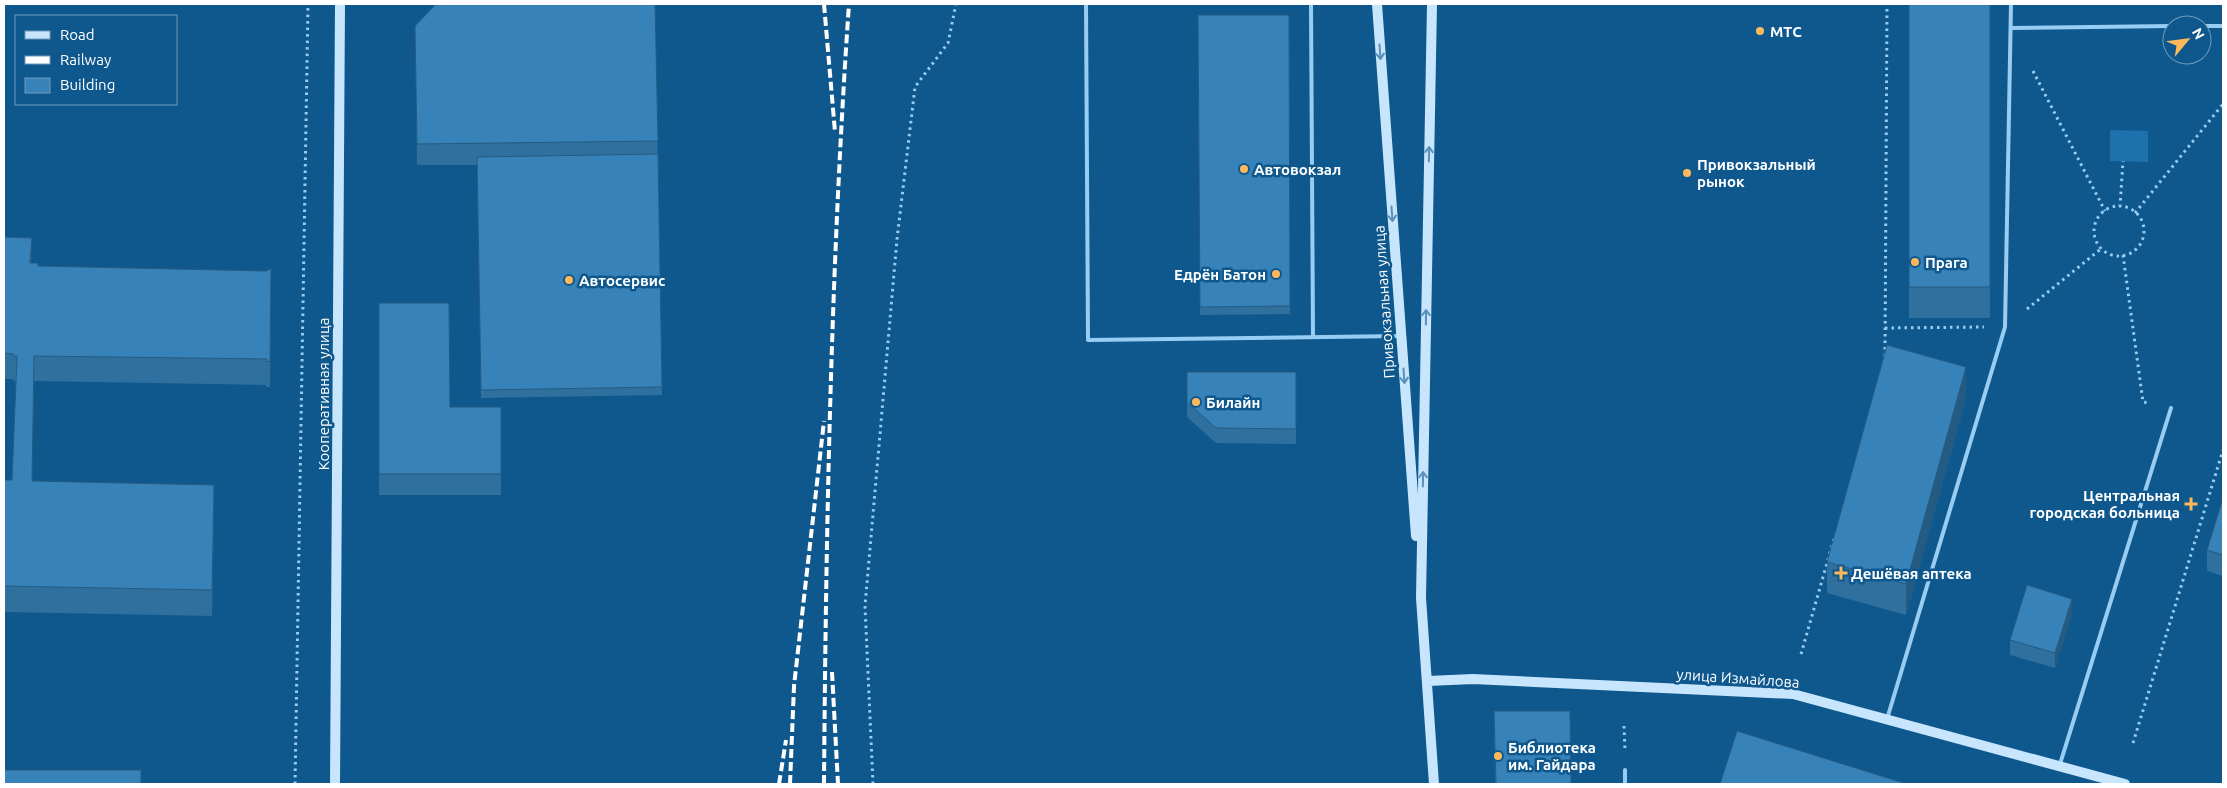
<svg xmlns="http://www.w3.org/2000/svg" width="2227" height="788" font-family="Ubuntu,sans-serif">
  <style>
    .green { fill: #1e71ac }
    .lines { fill: none; stroke-linecap: round; stroke-linejoin: round }
    .path { stroke: #98cdf3; stroke-width: 3; stroke-dasharray: 2.5 4; stroke-linecap: butt }
    .lane { stroke: #98cdf3; stroke-width: 4 }
    .secondary { stroke: #c7e5fd; stroke-width: 10 }
    .rail { stroke: #fff; stroke-width: 4; stroke-dasharray: 9 4; stroke-linecap: butt }
    .wall { fill: #2f709e }
    .shaded-wall { fill: #265b81 }
    .building { fill: #3782b8; stroke: #265b81 }
    .oneway { stroke: #5990ba }
    .poi-dot { fill: #ffb95a; stroke: #0f588e; stroke-width: 2 }
    .labels { text-anchor: middle; dominant-baseline: central; stroke-width: 5; stroke-linejoin: round; paint-order: stroke }
    .poi-label { font-size: 15px; font-weight: bold; fill: #fff; stroke: #0f588e; text-anchor: start }
    .street-label { font-size: 15px; fill: #fff; stroke: #0f588e }
  </style>
  <rect width="100%" height="100%" fill="#0f588e"/>
  <path class="green" d="M2110,130L2148,131V162L2110,161Z"/>
  <g class="lines">
    <path class="path" d="M2033,71L2105,211
      M2094 231a25 25 0 1 1 50 0a25 25 0 1 1-50 0Z
      M2120,207L2123,161
      M2135,213L2223,104
      M2123,255L2143,402L2150,403
      M2027,309L2102,248
      M1885,328L1984,327
      M1885,356L1887,4
      M1801,654L1835,535
      M1624,726L1625,750
      M2133,743L2223,450
      M295,784L308,4
      M873,784L865,606L897,239L915,87L948,43L956,4"/>
    <path class="lane" d="M1086,4L1088,340L1400,336
      M1311,4L1313,337
      M2202,26H2223
      M2011,28L2172,26
      M1887,719L2005,327L2011,4
      M2060,764L2171,408
      M1625,784V770"/>
    <path class="secondary" d="M1377,4L1416,536
      M1432,4L1421,598L1434,784
      M1428,681L1473,679L1793,694L2125,784
      M335,784L340,4"/>
    <path class="rail" d="M824,4L835,132
      M832,672L838,784
      M779,784L786,740
      M790,784L794,686L824,421
      M824,784C826,524 831,264 849,4"/>
  </g>
  <path class="wall" d="M655,4L662,395L481,398L477,165H417L415,26Z
    M1909,4H1990V318H1909Z
    M1198,15H1289L1290,314L1200,315Z
    M4,237L32,263L38,266L271,294L270,387H266V385L34,381L32,481L214,510L212,616L4,612V480H12L16,381H13V379H4Z
    M379,303L450,407H501V495H379Z
    M1187,372H1296V444L1216,443L1187,417Z
    M1966,398L1906,615L1827,593V562Z
    M2223,498V576L2207,571V550Z
    M2072,614L2055,668L2010,655V640Z
    M1494,711L1571,784H1495Z"/>
  <path class="shaded-wall" d="M32,238V264L30,263Z
    M34,356V381L32,506V481Z
    M1966,367V398L1906,615V584Z
    M214,485V510L212,616V590Z
    M2072,599V614L2055,668V653Z"/>
  <path class="building" d="M436,4H655L658,141L417,144L415,26Z
    M1909,4H1990V287H1909Z
    M1198,15H1289L1290,306L1200,307Z
    M658,154L662,387L481,390L477,157Z
    M4,237L32,238L30,263H38V266L267,271L271,268L270,361L266,362L267,359L34,356L32,481L214,485L212,590L4,586V480H12L17,356H13V354L4,353Z
    M379,303H449L450,407H501V474H379Z
    M1887,345L1966,367L1906,584L1827,562Z
    M1187,372H1296V429L1216,428L1187,402Z
    M2223,498V555L2207,550Z
    M2027,585L2072,599L2055,653L2010,640Z
    M1494,711H1570L1571,784H1496Z
    M1737,731L1907,784H1720Z
    M4,770H141V784H4Z"/>
  <defs><path id="oneway-shaft" d="M-6 0H5M1.5-3L5.5 0L1.5 3" fill="none" stroke-width="1.6" stroke-linecap="round" stroke-linejoin="round" transform="scale(1.25)"/></defs>
  <g class="oneway">
    <use href="#oneway-shaft" transform="translate(1380 52) rotate(86)"/>
    <use href="#oneway-shaft" transform="translate(1429 154) rotate(-89)"/>
    <use href="#oneway-shaft" transform="translate(1392 214) rotate(86)"/>
    <use href="#oneway-shaft" transform="translate(1426 317) rotate(-89)"/>
    <use href="#oneway-shaft" transform="translate(1404 376) rotate(86)"/>
    <use href="#oneway-shaft" transform="translate(1423 479) rotate(-89)"/>
  </g>
  <g class="poi-dot">
    <circle cx="1760" cy="31" r="5"/>
    <circle cx="1244" cy="169" r="5"/>
    <circle cx="1687" cy="173" r="5"/>
    <circle cx="1915" cy="262" r="5"/>
    <circle cx="1276" cy="274" r="5"/>
    <circle cx="569" cy="280" r="5"/>
    <circle cx="1196" cy="402" r="5"/>
    <path d="M2188.5 496.5h5v5h5v5h-5v5h-5v-5h-5v-5h5z"/>
    <path d="M1838.5 565.5h5v5h5v5h-5v5h-5v-5h-5v-5h5z"/>
    <circle cx="1498" cy="756" r="5"/>
  </g>
  <g class="labels">
    <g class="poi-label">
      <text x="1770" y="31">МТС</text>
      <text x="1697" y="164">Привокзальный<tspan x="1697" dy="17">рынок</tspan></text>
      <text x="1254" y="169">Автовокзал</text>
      <text x="1925" y="262">Прага</text>
      <text x="1266" y="274" text-anchor="end">Едрён Батон</text>
      <text x="579" y="280">Автосервис</text>
      <text x="1206" y="402">Билайн</text>
      <text x="2180" y="495" text-anchor="end">Центральная<tspan x="2180" dy="17">городская больница</tspan></text>
      <text x="1851" y="573">Дешёвая аптека</text>
      <text x="1508" y="747">Библиотека<tspan x="1508" dy="17">им. Гайдара</tspan></text>
    </g>
    <g class="street-label">
      <text transform="translate(1384 302) rotate(-94)">Привокзальная улица</text>
      <text transform="translate(323 394) rotate(-90)">Кооперативная улица</text>
      <text transform="translate(1738 678) rotate(4)">улица Измайлова</text>
    </g>
  </g>
  <rect width="2227" height="788" fill="none" stroke="#ffffff" stroke-width="10"/>
  <rect x="15" y="15" width="162" height="90" fill="#0f588e" stroke="#6f9bbb"/>
  <rect x="25" y="31" width="25" height="8" fill="#c7e5fd" stroke="#6f9bbb"/>
  <text x="60" y="40" font-size="15" fill="#ffffff">Road</text>
  <rect x="25" y="56" width="25" height="8" fill="#ffffff" stroke="#6f9bbb"/>
  <text x="60" y="65" font-size="15" fill="#ffffff">Railway</text>
  <rect x="25" y="78" width="25" height="15" fill="#3782b8" stroke="#6f9bbb"/>
  <text x="60" y="90" font-size="15" fill="#ffffff">Building</text>
  <g transform="translate(2187 40) rotate(61)"><circle r="24" fill="#0f588e" stroke="#6f9bbb"/>
  <path d="M0-4L9 19L0 12L-9 19Z" fill="#ffb95a"/>
  <text y="-8" font-size="14" font-weight="bold" text-anchor="middle" fill="#ffffff">N</text>
  </g>
</svg>
